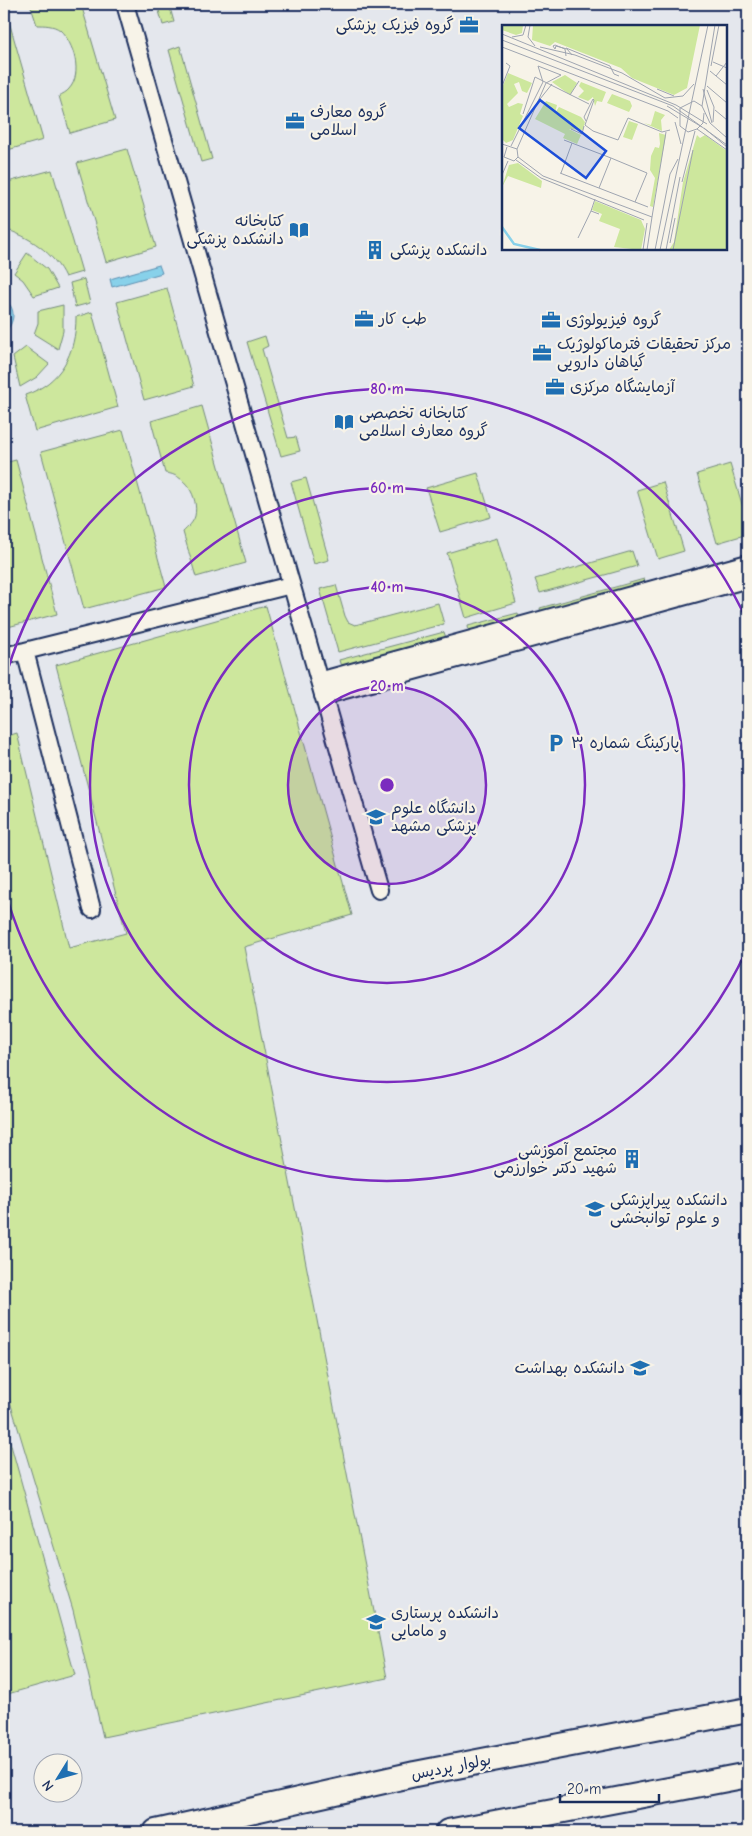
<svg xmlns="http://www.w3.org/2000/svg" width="752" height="1836" font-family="'Comic Neue','Playpen Sans Arabic',sans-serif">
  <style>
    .built { fill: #e4e7ed; fill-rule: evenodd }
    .green { fill: #cde79d; stroke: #748b7e }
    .water { fill: #88d1ea; stroke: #5c90b2 }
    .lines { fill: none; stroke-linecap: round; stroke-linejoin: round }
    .service-casing { stroke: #1b2f5e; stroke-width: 20 }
    .pedestrian-casing { stroke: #1b2f5e; stroke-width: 28 }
    .service { stroke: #f7f3e8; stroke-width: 16 }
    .pedestrian { stroke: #f7f3e8; stroke-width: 24 }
    .ring { fill: none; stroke: #7b2cbf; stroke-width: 2.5 }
    .labels { text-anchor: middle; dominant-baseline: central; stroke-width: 4.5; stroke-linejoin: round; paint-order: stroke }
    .poi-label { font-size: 16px; fill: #1b2f5e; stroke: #f7f3e8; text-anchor: start }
    .street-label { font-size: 16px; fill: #1b2f5e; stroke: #f7f3e8 }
    .inset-river { fill: none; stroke: #88d1ea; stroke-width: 2.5 }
    .inset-road { fill: none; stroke: #9fa5b1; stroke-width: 1 }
    .view { fill: #1d4ed8; fill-opacity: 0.15; stroke: #1d4ed8; stroke-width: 2.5 }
    .inset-edge { fill: none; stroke: #1b2f5e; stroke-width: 2.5 }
    .centre { fill: #7b2cbf; stroke: #f7f3e8; stroke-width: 2.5 }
    .ring-label { font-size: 15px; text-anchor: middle; font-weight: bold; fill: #7b2cbf; stroke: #f7f3e8; stroke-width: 4.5; stroke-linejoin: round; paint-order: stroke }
  </style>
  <rect width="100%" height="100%" fill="#f7f3e8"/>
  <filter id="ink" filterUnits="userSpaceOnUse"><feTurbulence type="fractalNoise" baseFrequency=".02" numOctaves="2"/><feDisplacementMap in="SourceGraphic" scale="10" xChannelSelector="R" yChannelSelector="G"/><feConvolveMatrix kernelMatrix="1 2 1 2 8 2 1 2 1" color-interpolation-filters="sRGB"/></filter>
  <g filter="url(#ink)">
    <path class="built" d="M4,4H748V1832H4ZM503,26H726V249H503ZM42,1764H72V1794H42Z"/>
    <path class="green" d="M4,4L43,140L4,151Z
      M30,4H81L115,120L70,133L59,96C62,94 67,92 69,89C83,74 74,43 60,30C54,25 44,25 37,25Z
      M157,4H169L174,22L163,25Z
      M180,46L212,159L201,162L169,50Z
      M127,149L156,247L106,262L77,163Z
      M52,170L82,272L65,277C54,253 29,236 4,229V183Z
      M27,253L47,269L58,288L34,296L23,280L14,273Z
      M84,279L90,303L75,307L70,283Z
      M167,288L194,386L144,400L117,302Z
      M63,305V331L58,349L34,334L38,323V311Z
      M92,312L118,407L35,431L25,395C61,383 76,353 76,317Z
      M265,336L268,346L262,349L288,438L296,437L300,451L281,456L247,342Z
      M26,347L49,364L37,377L20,387L13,357Z
      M202,406L246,563L196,577L183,532C188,527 193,523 195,516C199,497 185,474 165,473L151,421Z
      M123,430L166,587L84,609L41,452Z
      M16,460L57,614L4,628V463Z
      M730,464L748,524V534L717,543L697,474Z
      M478,473L491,517L440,532L426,488Z
      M306,478L329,560L314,564L291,482Z
      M663,482L684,551L658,559L637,490Z
      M497,538L516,603L466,618L447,553Z
      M632,551L637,566L540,593L535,579Z
      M644,579L646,585L541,614L540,608Z
      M336,585L345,616L348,622L355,625L438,603L444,624L338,652L320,589Z
      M266,606L352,915L244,947L387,1678L103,1737L73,1610L5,1385H4V737L17,733L69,948L126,933L56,665Z
      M518,613L520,620L469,633L468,626Z
      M444,632L446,638L341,667L339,660Z
      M4,1420L75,1675L4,1695Z"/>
    <path class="water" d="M159,265L162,273L112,287L110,279Z
      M4,299C17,308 15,323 4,333Z"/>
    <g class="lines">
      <g class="service-casing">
        <path id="service" d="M125,4L379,890
          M25,651L291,585
          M4,656L25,651L92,909
          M319,681L748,563
          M323,696L748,579"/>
      </g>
      <g class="pedestrian-casing">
        <path id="pedestrian" d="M156,1832L415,1774L748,1710
          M448,1832L748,1775"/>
      </g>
      <use href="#service" class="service"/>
      <use href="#pedestrian" class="pedestrian"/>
    </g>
  </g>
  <circle cx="387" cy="785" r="99" fill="#7b2cbf" fill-opacity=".12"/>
  <g class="ring">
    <circle cx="387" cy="785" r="99"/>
    <circle cx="387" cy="785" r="198"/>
    <circle cx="387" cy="785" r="297"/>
    <path d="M747 949A396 396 0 0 1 4 887M4 683A396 396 0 0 1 747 621"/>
  </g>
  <defs>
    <g id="office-bare" transform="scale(1.5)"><path d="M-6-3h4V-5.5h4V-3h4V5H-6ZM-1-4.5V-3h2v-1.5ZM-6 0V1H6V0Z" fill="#1f6fb2" stroke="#f7f3e8" stroke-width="2.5" paint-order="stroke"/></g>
    <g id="library-bare" transform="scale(1.5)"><path d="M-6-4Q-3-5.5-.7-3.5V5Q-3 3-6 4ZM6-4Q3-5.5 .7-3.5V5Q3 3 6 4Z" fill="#1f6fb2" stroke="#f7f3e8" stroke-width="2.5" paint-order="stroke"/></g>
    <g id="building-bare" transform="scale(1.5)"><path d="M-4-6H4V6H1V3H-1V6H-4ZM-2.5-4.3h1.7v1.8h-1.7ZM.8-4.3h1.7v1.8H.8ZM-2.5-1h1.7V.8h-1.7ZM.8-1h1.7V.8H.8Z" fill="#1f6fb2" stroke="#f7f3e8" stroke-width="2.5" paint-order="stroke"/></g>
    <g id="parking-bare" transform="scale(1.5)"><path d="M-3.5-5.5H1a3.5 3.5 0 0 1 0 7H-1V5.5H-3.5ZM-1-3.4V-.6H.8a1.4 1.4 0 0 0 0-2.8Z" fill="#1f6fb2" stroke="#f7f3e8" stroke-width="2.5" paint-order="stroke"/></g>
    <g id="university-bare" transform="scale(1.5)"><path d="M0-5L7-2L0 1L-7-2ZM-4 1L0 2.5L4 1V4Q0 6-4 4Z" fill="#1f6fb2" stroke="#f7f3e8" stroke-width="2.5" paint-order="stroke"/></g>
  </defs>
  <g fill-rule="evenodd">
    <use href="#office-bare" x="469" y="25"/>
    <use href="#office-bare" x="295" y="121"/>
    <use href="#library-bare" x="299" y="230"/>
    <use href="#building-bare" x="375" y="250"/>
    <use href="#office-bare" x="364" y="319"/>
    <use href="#office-bare" x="551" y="320"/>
    <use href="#office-bare" x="542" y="353"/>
    <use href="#office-bare" x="555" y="387"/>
    <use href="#library-bare" x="344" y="422"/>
    <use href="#parking-bare" x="556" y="743"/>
    <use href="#university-bare" x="376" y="817"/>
    <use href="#building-bare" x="632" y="1159"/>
    <use href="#university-bare" x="595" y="1209"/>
    <use href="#university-bare" x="640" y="1368"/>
    <use href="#university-bare" x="376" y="1622"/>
  </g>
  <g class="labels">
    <g class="poi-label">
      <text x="454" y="25" text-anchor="end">گروه فیزیک پزشکی</text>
      <text x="310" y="112">گروه معارف<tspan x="310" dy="18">اسلامی</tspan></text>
      <text x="284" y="221" text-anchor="end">کتابخانه<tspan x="284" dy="18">دانشکده پزشکی</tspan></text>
      <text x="390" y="250">دانشکده پزشکی</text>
      <text x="379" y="319">طب کار</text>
      <text x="566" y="320">گروه فیزیولوژی</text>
      <text x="557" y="344">مرکز تحقیقات فترماکولوژیک<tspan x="557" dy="18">گیاهان دارویی</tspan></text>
      <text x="570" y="387">آزمایشگاه مرکزی</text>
      <text x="359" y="413">کتابخانه تخصصی<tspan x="359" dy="18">گروه معارف اسلامی</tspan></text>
      <text x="571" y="743">پارکینگ شماره ۳</text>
      <text x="391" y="808">دانشگاه علوم<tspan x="391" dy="18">پزشکی مشهد</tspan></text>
      <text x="617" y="1150" text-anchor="end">مجتمع آموزشی<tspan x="617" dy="18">شهید دکتر خوارزمی</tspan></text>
      <text x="610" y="1200">دانشکده پیراپزشکی<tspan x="610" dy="18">و علوم توانبخشی</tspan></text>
      <text x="625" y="1368" text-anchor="end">دانشکده بهداشت</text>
      <text x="391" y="1613">دانشکده پرستاری<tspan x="391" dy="18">و مامایی</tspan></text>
    </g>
    <g class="street-label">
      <text transform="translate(451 1767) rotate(-11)">بولوار پردیس</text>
    </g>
  </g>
  <g transform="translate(502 25)">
    <rect width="225" height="225" fill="#f7f3e8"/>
    <path d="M0,0H21L20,8L14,10L0,5ZM31,0H198L185,63L172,70L130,53L119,43L53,17L48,21L30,15ZM6,48L30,58L25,68L20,66L17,57L12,59L16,68L5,79L7,82L16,78L21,79L18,89L21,91L11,115L4,118L0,114V63ZM63,50L75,58L68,70L50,57ZM79,57L104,67L100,77L95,76L93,81L91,72L86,76L76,72L82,66L77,61ZM110,69L128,76L130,81L127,87L105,78ZM44,76L55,80L53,88L57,82L79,92L83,97L81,105L67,104L79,110L75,119L61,113L63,109L33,94ZM153,86L163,90L159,95L160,106L142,98L149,100ZM127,96L136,99L130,115L121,112ZM157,108L164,110L151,182L148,181L153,153L148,145L149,131L153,122L157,123L158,119ZM195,110L198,113L203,110L225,126V225H167L172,217L181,157ZM16,138L40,156L39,163L6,151L0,162L7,140ZM93,176L139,195L143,204L139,225L112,222L118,204L97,196L100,189L90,185Z" fill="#cde79d"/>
    <path class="inset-river" d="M0,202L12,219L38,225"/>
    <path class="inset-road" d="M28,0L26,12L33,21M0,9L174,80L205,99M10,12L21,10L24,0M0,15L171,81L225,120M0,22L166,86L176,93M38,22L73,30L120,48L163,73M64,23L108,41L112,49L117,51M64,31L63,24L53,20L51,21L53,24L54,21L65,24L70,30M211,37L225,43M209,41L217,0M208,46L225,60M214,51L225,37M0,61L8,41L4,38M205,61L225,78M155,64L172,71M201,64L210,98M205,65L212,82L211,97M68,70L77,56M163,73L181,71L192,59M38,74L50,59M165,81L200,102M200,81L213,0M213,85L225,95M202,88L201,98L195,104L186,107L178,101V83L192,76L200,81L208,98L225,113M21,89L33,52L87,79M84,96L82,92L91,74L92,75L83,100L91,106L116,115L126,93L160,107L168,105M173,97L179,119M202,103L225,122M69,104L80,109L82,101M195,104L225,125M62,115L109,133L97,163M0,119L15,124L16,132L12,136L2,132L5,122M9,121L41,57L36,41L59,50L44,58L15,124M16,132L41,151L150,192L145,225M109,133L145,148L133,177M14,135L39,153L142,195M58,148L146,182M59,148L70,118M0,150L6,136M180,157L193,106M93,174L89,186L97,189M150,192L164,107M76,213L89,186M168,218L173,193M141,225L145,198M153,225L168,149L176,134M158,225L206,0M164,225L178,152M171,225L191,125"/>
    <path class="view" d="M38,75L104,126L84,153L17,103Z"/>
    <rect width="225" height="225" class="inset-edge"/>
  </g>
  <circle cx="387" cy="785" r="8" class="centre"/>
  <g class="ring-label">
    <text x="387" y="394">80 m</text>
    <text x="387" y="493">60 m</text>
    <text x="387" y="592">40 m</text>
    <text x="387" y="691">20 m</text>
  </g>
  <rect width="752" height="1836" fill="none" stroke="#f7f3e8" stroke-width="20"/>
  <rect x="10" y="10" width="732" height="1816" fill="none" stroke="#1b2f5e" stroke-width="2" filter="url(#ink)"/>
  <g transform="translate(58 1778) rotate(233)"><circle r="24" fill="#f7f3e8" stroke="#9fa5b1"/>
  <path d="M0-4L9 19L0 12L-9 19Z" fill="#1f6fb2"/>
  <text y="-8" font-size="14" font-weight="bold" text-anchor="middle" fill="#1b2f5e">N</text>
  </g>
  <path d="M560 1794v8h99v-8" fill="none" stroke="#1b2f5e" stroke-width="2.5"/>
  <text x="567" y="1794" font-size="15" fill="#1b2f5e" stroke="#f7f3e8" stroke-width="4" paint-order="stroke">20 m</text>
</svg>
